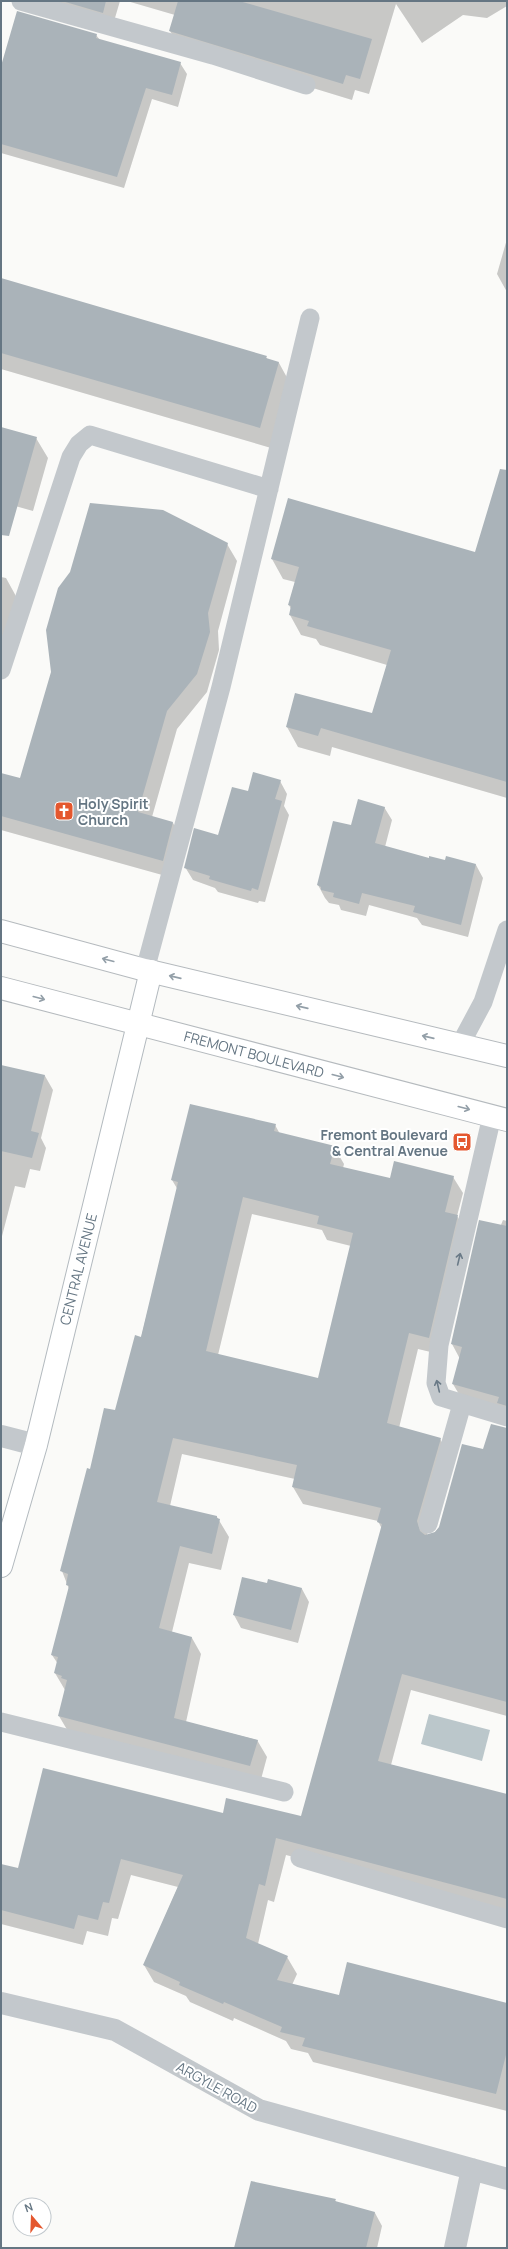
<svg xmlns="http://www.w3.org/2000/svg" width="508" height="2249" font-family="Manrope,sans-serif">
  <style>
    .water { fill: #bbc7cb }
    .shadow { fill: #0003; fill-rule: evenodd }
    .building { fill: #aab3b9; fill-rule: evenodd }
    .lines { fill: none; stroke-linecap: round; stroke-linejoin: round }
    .secondary-casing { stroke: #b3babf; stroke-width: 24 }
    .primary-casing { stroke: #b5babe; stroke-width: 24 }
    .lane { stroke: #c3c8cc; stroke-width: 19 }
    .street { stroke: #c3c8cc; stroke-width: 22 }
    .secondary { stroke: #fff; stroke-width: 22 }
    .primary { stroke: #fff; stroke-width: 22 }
    .oneway { stroke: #939fa8 }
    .oneway2 { stroke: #6a7a87 }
    .labels { text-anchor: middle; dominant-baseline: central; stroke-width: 4; stroke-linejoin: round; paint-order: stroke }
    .poi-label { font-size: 14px; font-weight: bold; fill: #657683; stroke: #fff; text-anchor: start }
    .street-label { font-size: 14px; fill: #657683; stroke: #fff }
  </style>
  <rect width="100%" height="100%" fill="#fafaf8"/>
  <path class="water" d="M429,1714L490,1730L482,1761L421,1744Z"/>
  <path class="shadow" d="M29,1H120L112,28Z
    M127,1H507V6L487,18L463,15L422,43L396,4L369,94L355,90L352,100L179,47L170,31L175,15Z
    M96,35L100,40L180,63L187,74L178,107L152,99L124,188L1,153V74Z
    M507,239V292L497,274Z
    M1,279L266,357L268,360L279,363L290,383L271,448L1,369Z
    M1,428L36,438L48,458L33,511L1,502Z
    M507,522V798L332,747L330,756L298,747L287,727L296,694L373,714L387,665L320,645L316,639L301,635L290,615L291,609L289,605L295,582L283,579L272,559L476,553Z
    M227,544L237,561L218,631L219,650L207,692L177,729L152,817L173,823L183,841L173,878L1,830V774L21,780Z
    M1,577L6,578L17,598L1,648Z
    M280,781L287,794L284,806L289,815L265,902L259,901L258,903L218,892L215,888L193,880L185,867L219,836L248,792Z
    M384,807L392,820L385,847L429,859L476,865L483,878L468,937L422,925L417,918L369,905L366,916L341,910L339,905L329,903L325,898L318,885L352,827Z
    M1,1066L45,1076L53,1090L41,1138L46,1148L40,1171L30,1169L25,1188L15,1186L1,1240Z
    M275,1125L280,1134L334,1147L344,1164L343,1168L391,1179L453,1177L463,1193L457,1216L467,1232L439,1354L418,1349L399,1428L440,1439L450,1456L427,1535L431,1536L439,1528L484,1451L507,1428V1716L411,1690L391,1765L507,1795V1913L286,1855L274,1902L268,1900L258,1944L287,1957L297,1974L292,1985L340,1997L507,2004V2111L313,2062L308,2053L291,2049L286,2041L234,2018L233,2021L190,2002L186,1996L154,1982L144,1965L178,1887L131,1875L118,1919L112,1918L108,1936L87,1931L83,1945L1,1924V1867L18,1869L224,1814L302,1817L382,1529L378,1521L303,1504L293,1487L295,1479L182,1454L170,1506L217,1517L229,1537L221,1570L189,1563L172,1632L192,1638L201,1654L186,1722L257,1740L267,1757L260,1783L69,1733L59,1716L65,1690L55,1673L58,1664L52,1655L69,1589L62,1571L91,1470L116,1411L141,1338L178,1190L172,1180ZM252,1214L322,1230L327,1240L351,1246L319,1379L218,1355Z
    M503,1220L507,1221V1417L463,1401L453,1384L460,1359L452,1344Z
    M267,1584L302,1589L309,1602L298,1643L241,1628L234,1615Z
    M335,2200L337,2203L375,2213L382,2226L377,2248H235Z"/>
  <path class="building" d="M62,1H106L103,13Z
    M178,1H239L372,39L360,79L346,75L343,84L169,31Z
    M17,11L97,34L96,38L181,62L172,95L146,88L117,177L1,144V66Z
    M1,278L267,356L266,358L279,362L260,428L1,353Z
    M1,427L37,437L9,536L1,535Z
    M500,469L507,470V782L321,728L318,736L286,727L295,693L372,713L391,650L307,626L309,621L289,615L291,606L288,605L299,567L271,559L288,498L475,552Z
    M90,503L163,510L228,543L208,613L210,632L197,674L167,711L138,812L173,822L163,861L1,816V773L20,778L51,672L46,630L58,588L70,572Z
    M253,772L281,780L275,799L282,801L258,890L252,888L251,891L209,879L210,876L184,868L194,828L218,835L232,787L248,791Z
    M358,799L385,807L375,843L429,858V856L445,860L446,856L476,864L461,925L413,912L415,906L362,893L359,904L333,897L334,893L321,890V887L317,885L333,821L351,825Z
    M1,1065L45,1075L31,1131L39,1133L32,1158L1,1151Z
    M190,1104L276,1124L274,1131L335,1146L330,1164L390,1178L394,1161L454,1176L445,1212L458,1215L429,1338L409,1333L387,1423L441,1438L417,1521L420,1531L425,1535L435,1532L439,1527L462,1444L483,1449L491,1424L507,1428V1702L402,1674L378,1761L507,1794V1899L276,1838L265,1886L259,1884L246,1938L288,1956L277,1980L339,1995L347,1962L507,2003V2051L496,2094L302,2046L305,2038L280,2032L282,2027L224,2002L223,2004L179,1985L180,1982L143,1965L183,1875L121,1859L109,1903L103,1902L98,1920L78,1915L74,1929L1,1910V1864L18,1868L43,1768L223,1813L226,1798L301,1816L382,1524L377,1522L381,1508L292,1487L297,1465L173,1438L157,1502L217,1516V1518L220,1519L212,1554L180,1546L159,1628L192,1637L174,1718L258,1740L250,1766L58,1716L67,1680L61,1678L62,1676L54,1673L58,1657L51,1655L69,1586L66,1585L68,1574L60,1571L87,1468L90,1469L104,1408L115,1410L135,1335L141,1337L178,1182L171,1180ZM243,1197L319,1216L317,1224L353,1233L318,1378L206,1351Z
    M479,1220L507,1226V1406L497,1403L499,1397L452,1384L462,1347L451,1344Z
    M242,1577L267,1583L268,1579L302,1588L291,1630L233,1615Z
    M251,2181L336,2199L335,2201L375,2212L366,2248H234Z"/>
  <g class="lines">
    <g class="secondary-casing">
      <path id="secondary" d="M1,1566L36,1445L151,971"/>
    </g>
    <g class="primary-casing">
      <path id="primary" d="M1,931L145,970L507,1056
        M1,988L507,1120"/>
    </g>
    <path class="lane" d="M21,1L213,55L306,85
      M1,670L71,457L79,444L90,435L269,489
      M145,970L221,687L310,318
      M460,1045L483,1002L507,930
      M492,1116L439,1345L436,1383L441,1397L507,1417
      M428,1524L462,1404
      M1,1722L284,1792
      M300,1858L507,1919"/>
    <path class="street" d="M1,1436L36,1445
      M1,2003L115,2030L259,2110L507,2179
      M455,2248L472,2169"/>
    <use href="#secondary" class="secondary"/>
    <use href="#primary" class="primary"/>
  </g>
  <defs><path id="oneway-shaft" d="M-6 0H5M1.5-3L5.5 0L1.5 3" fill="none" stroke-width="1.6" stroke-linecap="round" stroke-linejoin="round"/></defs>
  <g class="oneway">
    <use href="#oneway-shaft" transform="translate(108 960) rotate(-165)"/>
    <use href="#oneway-shaft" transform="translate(175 977) rotate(-167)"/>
    <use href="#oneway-shaft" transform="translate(39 998) rotate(15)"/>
    <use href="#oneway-shaft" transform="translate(302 1007) rotate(-167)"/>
    <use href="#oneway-shaft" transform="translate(428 1037) rotate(-167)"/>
    <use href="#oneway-shaft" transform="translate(338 1076) rotate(15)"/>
    <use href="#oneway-shaft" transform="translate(464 1108) rotate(15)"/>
  </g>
  <g class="oneway2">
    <use href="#oneway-shaft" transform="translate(459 1259) rotate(-77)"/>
    <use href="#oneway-shaft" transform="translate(438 1386) rotate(-103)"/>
  </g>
  <defs>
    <g id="church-square" transform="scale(1)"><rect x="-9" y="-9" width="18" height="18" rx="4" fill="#e4572e" stroke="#fff"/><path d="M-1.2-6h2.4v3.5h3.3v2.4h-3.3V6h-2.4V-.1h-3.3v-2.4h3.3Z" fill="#fff"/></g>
    <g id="bus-square" transform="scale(1)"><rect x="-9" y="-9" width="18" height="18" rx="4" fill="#e4572e" stroke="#fff"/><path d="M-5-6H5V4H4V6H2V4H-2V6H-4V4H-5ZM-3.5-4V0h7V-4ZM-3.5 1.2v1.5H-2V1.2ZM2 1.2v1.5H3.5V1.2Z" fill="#fff"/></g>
  </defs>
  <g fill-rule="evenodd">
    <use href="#church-square" x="64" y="811"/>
    <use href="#bus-square" x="462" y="1142"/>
  </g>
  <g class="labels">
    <g class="poi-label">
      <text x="78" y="803">Holy Spirit<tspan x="78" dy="16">Church</tspan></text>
      <text x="448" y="1134" text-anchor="end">Fremont Boulevard<tspan x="448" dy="16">&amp; Central Avenue</tspan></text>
    </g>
    <g class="street-label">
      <text transform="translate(254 1054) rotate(15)">FREMONT BOULEVARD</text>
      <text transform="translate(78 1269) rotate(-76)">CENTRAL AVENUE</text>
      <text transform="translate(217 2087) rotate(29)">ARGYLE ROAD</text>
    </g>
  </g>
  <rect width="508" height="2249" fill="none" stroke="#657683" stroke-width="4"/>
  <g transform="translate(32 2217) rotate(341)"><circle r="19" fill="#ffffff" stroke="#c1c8cd"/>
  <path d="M0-3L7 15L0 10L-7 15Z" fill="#e4572e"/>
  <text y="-6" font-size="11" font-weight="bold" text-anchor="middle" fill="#657683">N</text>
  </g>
</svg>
